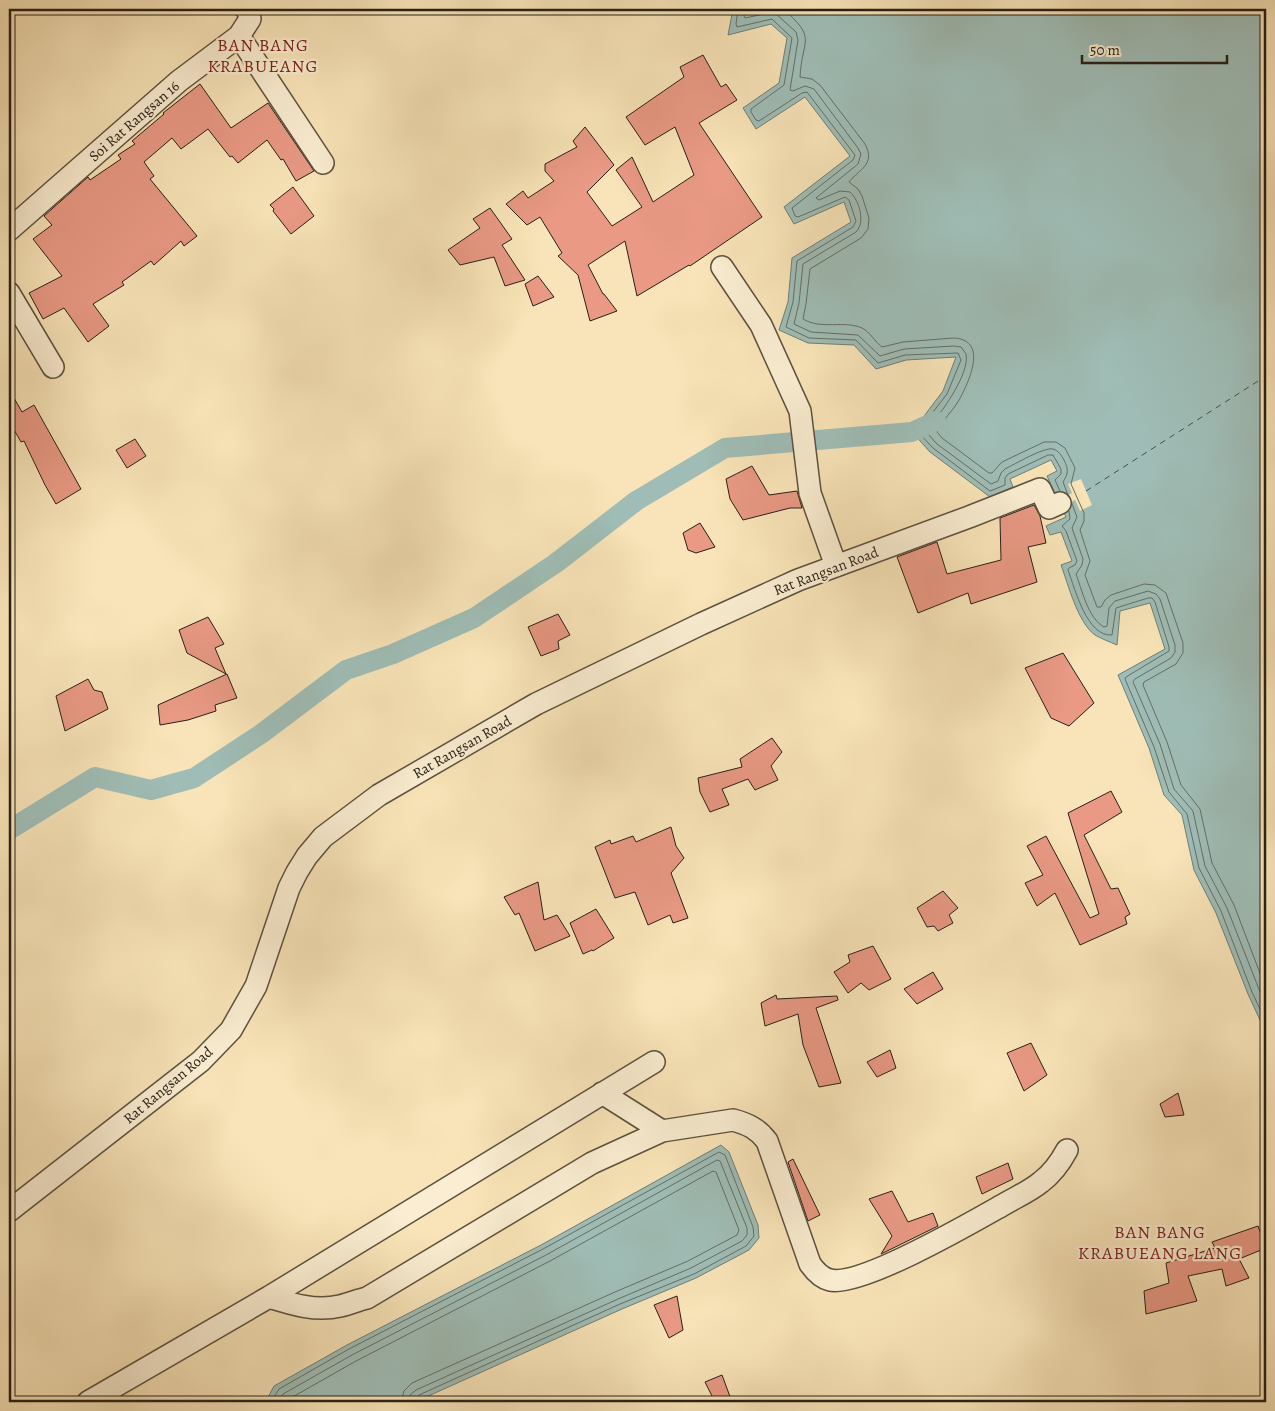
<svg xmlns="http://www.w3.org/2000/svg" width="1275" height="1411" font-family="Alegreya,serif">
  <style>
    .water { fill: #9fbdb6; stroke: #6f7e76 }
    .pier { fill: #f8e4b8 }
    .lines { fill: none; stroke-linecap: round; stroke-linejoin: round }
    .shore { stroke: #646e66; stroke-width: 1 }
    .canal { stroke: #9fbdb6; stroke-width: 20 }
    .ferry { stroke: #4c4f47; stroke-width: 1; stroke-dasharray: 6 5; stroke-linecap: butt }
    .building { fill: #e99984; stroke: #282017 }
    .minor-casing { stroke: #5c513f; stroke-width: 24 }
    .minor { stroke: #faedd1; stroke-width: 21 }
    .labels { text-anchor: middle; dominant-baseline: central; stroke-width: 4.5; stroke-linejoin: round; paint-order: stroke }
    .street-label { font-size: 15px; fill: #282017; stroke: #faedd1 }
    .quarter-label { font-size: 18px; letter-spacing: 1px; fill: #7a1f14; stroke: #faedd1 }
  </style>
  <rect width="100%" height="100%" fill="#f8e4b8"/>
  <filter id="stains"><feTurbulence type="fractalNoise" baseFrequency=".004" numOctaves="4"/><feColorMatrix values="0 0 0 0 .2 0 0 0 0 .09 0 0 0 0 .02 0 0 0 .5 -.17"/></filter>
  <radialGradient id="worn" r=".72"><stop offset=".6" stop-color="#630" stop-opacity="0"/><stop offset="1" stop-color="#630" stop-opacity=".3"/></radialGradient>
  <path class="water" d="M733,9H1266V1033L1248,994L1216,913L1194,870L1182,815L1164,795L1149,748L1118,675L1165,649L1150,603L1120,611L1117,645C1110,642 1102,639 1095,635C1078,623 1068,584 1061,565L1072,561L1061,532L1050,535L1046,526L1066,517L1047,476L1057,471L1051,460L1010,479L1013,487L990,497L930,452L912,432L943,391L956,357L906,360L876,369L854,345L808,343L779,330L788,302L792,258L851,222L844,202L794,224L784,207L850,156L805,97L756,129L743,108L779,83L787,38L771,24L728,35Z
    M721,1145L729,1152L758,1225L759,1238L749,1250L696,1278L622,1309L415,1402H267L266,1401L274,1386L347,1345L541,1245Z"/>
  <path class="pier" d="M1081,479L1092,505L1080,511L1075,500L1061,506L1058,500L1072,493L1068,484Z"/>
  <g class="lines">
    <path class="shore" d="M738,9L736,24L737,27L772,19L792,38L784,85L751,109V112L756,120L759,121L802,93L807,92L855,155L853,160L792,208L795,216L798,217L845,197L849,200L856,221L853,227L797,261L793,302L786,327L809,338L856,340L878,363L905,355L958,353L961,360L947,394L919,430V433L933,448L990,491L1005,485V478L1008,474L1048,455H1053L1061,469V474L1055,480L1060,491
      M744,9V16L745,18L769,13H775L796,32L798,40L790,90L793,91L805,86L814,89L858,148L861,154L858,164L816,198L819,200L840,191L850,192C859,200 866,222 856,232L803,264L799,303L794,324L811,332L858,335L880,356L904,349L954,346L961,347L966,354C970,375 940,414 927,430V433L937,444L991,484L998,481L1001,473L1005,469C1015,464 1044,447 1053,449C1059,451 1061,455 1064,460C1069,470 1068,474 1063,482L1068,495
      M783,9C818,39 802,38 800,77L812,79L820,85L865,144C876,165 859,169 849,182L858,189L862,196L869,218L868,229L861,238L810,269L806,304L803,319C821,330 844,320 862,328C870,332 875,342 882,347L903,342L953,338C989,339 969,382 959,400C953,411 942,420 937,432L942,438L989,473H992L1002,462L1044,442H1056L1065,448L1075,468L1071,484L1084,513V521L1080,530L1090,561L1085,575L1097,607H1101L1105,600L1111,595L1144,584L1155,585L1166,593L1183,643V653L1176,664L1144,682L1143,685L1167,742L1181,785L1200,809L1212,863L1234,905L1266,989
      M1071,501L1077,517L1072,528L1083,559L1082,565L1076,574C1082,590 1088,618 1104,627L1107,626L1109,608L1115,601L1148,591L1156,594L1160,599L1175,645V652L1171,658L1135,679L1133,682L1160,744L1174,789L1193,811L1205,866L1227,908L1266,1007
      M1069,511L1070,519L1062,526L1066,531L1077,561L1075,565L1069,568L1068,570C1075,589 1087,637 1112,635L1116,608L1148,598H1152L1155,602L1169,647V651L1126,677L1125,679L1154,747L1169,792L1187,814L1199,868L1221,911L1252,992L1266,1022
      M271,1402L279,1389L349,1349L543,1249L719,1152L725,1155L753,1227L754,1236L746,1246L694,1274L620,1304L419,1395L416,1398L415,1402
      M278,1402L283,1394L352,1355L546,1255L717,1160L720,1161L747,1228V1235L742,1241L691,1268L618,1299L416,1390L410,1395L409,1402
      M287,1402L289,1399L356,1361L550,1261L713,1171L716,1172L739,1230L737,1235L688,1261L615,1292L412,1383L404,1391L401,1402"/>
    <path class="canal" d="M9,830L95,777L151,790L194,778L261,734L346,670L393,654L474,618L556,563L636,501L725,448L912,432L936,421"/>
    <path class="ferry" d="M1086,491L1266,376"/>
  </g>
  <path class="building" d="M703,55L721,87L726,84L737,100L699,123L762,217L690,266L689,265L637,296L625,241L588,265L603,294H604L617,311L590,321L578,275L558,256L562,253L540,217L527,225L506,204L523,191L528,198L554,181L545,171V164L577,147L573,141L585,127L614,165L587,192L612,226L642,207L616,170L632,157L653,202L694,175L675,127L645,145L626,117L684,77L680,67Z
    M200,84L231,128L268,103L314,171L296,181L283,159L281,160L267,140L238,163L232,156L230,157L208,129L181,149L172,138L144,162L154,176L150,179L197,236L184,246L181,241L154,265L151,261L122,282L124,285L93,304L109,326L88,342L64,308L43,319L29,293L62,276L33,239L52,225L44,216L88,177L90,180L121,159L118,155L135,144L132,141L164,114L163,113Z
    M293,187L314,216L291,234L273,211L274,209L270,205Z
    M490,208L512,239L502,245L525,280L505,286L494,257L460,265L448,250L480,228L473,219Z
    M538,276L554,297L533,306L525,284Z
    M9,389L22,412L34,405L81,489L56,504L45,485L24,441L21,442L9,421Z
    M135,439L146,456L127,468L116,450Z
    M752,466L769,495L797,491L802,508H790L743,520L730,499L726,479Z
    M1034,505L1040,516L1046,543L1028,547L1037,582L971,604L968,593L918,613L897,557L937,542L947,574L1001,560L1000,518Z
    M700,523L715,547L696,553L688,550L683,533Z
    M558,614L570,635L558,641L559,649L541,656L528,627Z
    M208,617L224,644L215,648L226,674L187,653L179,630Z
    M1063,653L1094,703L1069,726L1051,718L1025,668Z
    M227,674L237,698L215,705L216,711L188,720L160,725L158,705Z
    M88,679L94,690L102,692L108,709L65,731L56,696Z
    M772,738L782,752L771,766L778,780L755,790L748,779L722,789L729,805L710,812L700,792L698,778L742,767L740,759Z
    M1111,791L1122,812L1084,835L1111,889L1118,888L1130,914L1125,917L1127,924L1080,945L1055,893L1037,906L1025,883L1043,875L1027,846L1046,836L1090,918L1099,914L1068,813Z
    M671,827L676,846L684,858L671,873L688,918L673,923L670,915L648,925L635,892L615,898L595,847L610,840L611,844L633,836L636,842Z
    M538,882L544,920L557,915L570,936L535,951L519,913L515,915L504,897Z
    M943,891L958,908L949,915L953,923L938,931L934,926L927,927L917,908Z
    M596,909L614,938L593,951L592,950L583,954L570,923Z
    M873,946L891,979L869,990L861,983L848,993L834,972L850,962L848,955Z
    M933,972L943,989L917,1004L904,989Z
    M776,995L777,999L837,996L838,1000L816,1008L841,1083L819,1087L803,1045L798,1014L765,1026L761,1003Z
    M1031,1043L1047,1075L1024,1091L1007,1053Z
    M890,1050L896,1068L877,1077L867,1062Z
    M1178,1093L1184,1115L1165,1117L1160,1104Z
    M793,1159L820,1215L808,1221L788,1162Z
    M1008,1163L1013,1179L982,1194L976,1177Z
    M892,1191L908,1222L933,1213L938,1226L881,1254L892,1236L869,1199Z
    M1258,1226L1266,1248L1239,1259L1249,1278L1226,1286L1222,1269L1188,1276L1197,1301L1146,1314L1144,1291L1169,1283L1166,1263L1215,1248L1212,1242Z
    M677,1296L683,1330L669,1338L654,1305Z
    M722,1375L732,1402H715L705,1382Z"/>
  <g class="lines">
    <g class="minor-casing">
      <path id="minor" d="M239,36L323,163
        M9,230L179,81L239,36L250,19L249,12L246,9
        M722,267L761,325L800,411L810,493L836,566
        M9,293L53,367
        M602,1093L662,1131L733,1120C748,1124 758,1129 767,1141L810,1264C815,1271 821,1278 830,1280C860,1287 971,1223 1001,1206C1014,1198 1029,1192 1041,1182C1053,1173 1060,1163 1067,1150
        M9,1211L201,1061L231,1030L256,986L289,888L297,872L307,856L323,837L379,795L536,704L701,624L798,580L969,517L1040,489L1049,508L1060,503
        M269,1297C291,1304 316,1312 340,1306C349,1304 358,1300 367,1298L592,1163L662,1131
        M88,1402L269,1297L654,1062"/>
    </g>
    <use href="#minor" class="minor"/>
  </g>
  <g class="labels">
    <g class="street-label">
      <text transform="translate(134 121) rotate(-41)">Soi Rat Rangsan 16</text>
      <text transform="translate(826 571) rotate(-21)">Rat Rangsan Road</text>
      <text transform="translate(462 747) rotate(-30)">Rat Rangsan Road</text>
      <text transform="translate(168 1085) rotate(-40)">Rat Rangsan Road</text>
    </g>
    <g class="quarter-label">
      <text x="263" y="45">BAN BANG<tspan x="263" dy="21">KRABUEANG</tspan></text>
      <text x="1160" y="1232">BAN BANG<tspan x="1160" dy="21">KRABUEANG LANG</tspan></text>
    </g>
  </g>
  <rect width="1275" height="1411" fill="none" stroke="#f8e4b8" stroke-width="30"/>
  <rect x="10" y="10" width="1255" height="1391" fill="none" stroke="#282017" stroke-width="2.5"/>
  <rect x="15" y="15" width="1245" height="1381" fill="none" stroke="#282017"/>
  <path d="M1082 55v8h145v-8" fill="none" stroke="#282017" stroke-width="2.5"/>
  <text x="1090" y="55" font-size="15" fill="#282017" stroke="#faedd1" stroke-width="4" paint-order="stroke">50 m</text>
  <rect width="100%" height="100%" filter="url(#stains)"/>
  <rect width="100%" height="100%" fill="url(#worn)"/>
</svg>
